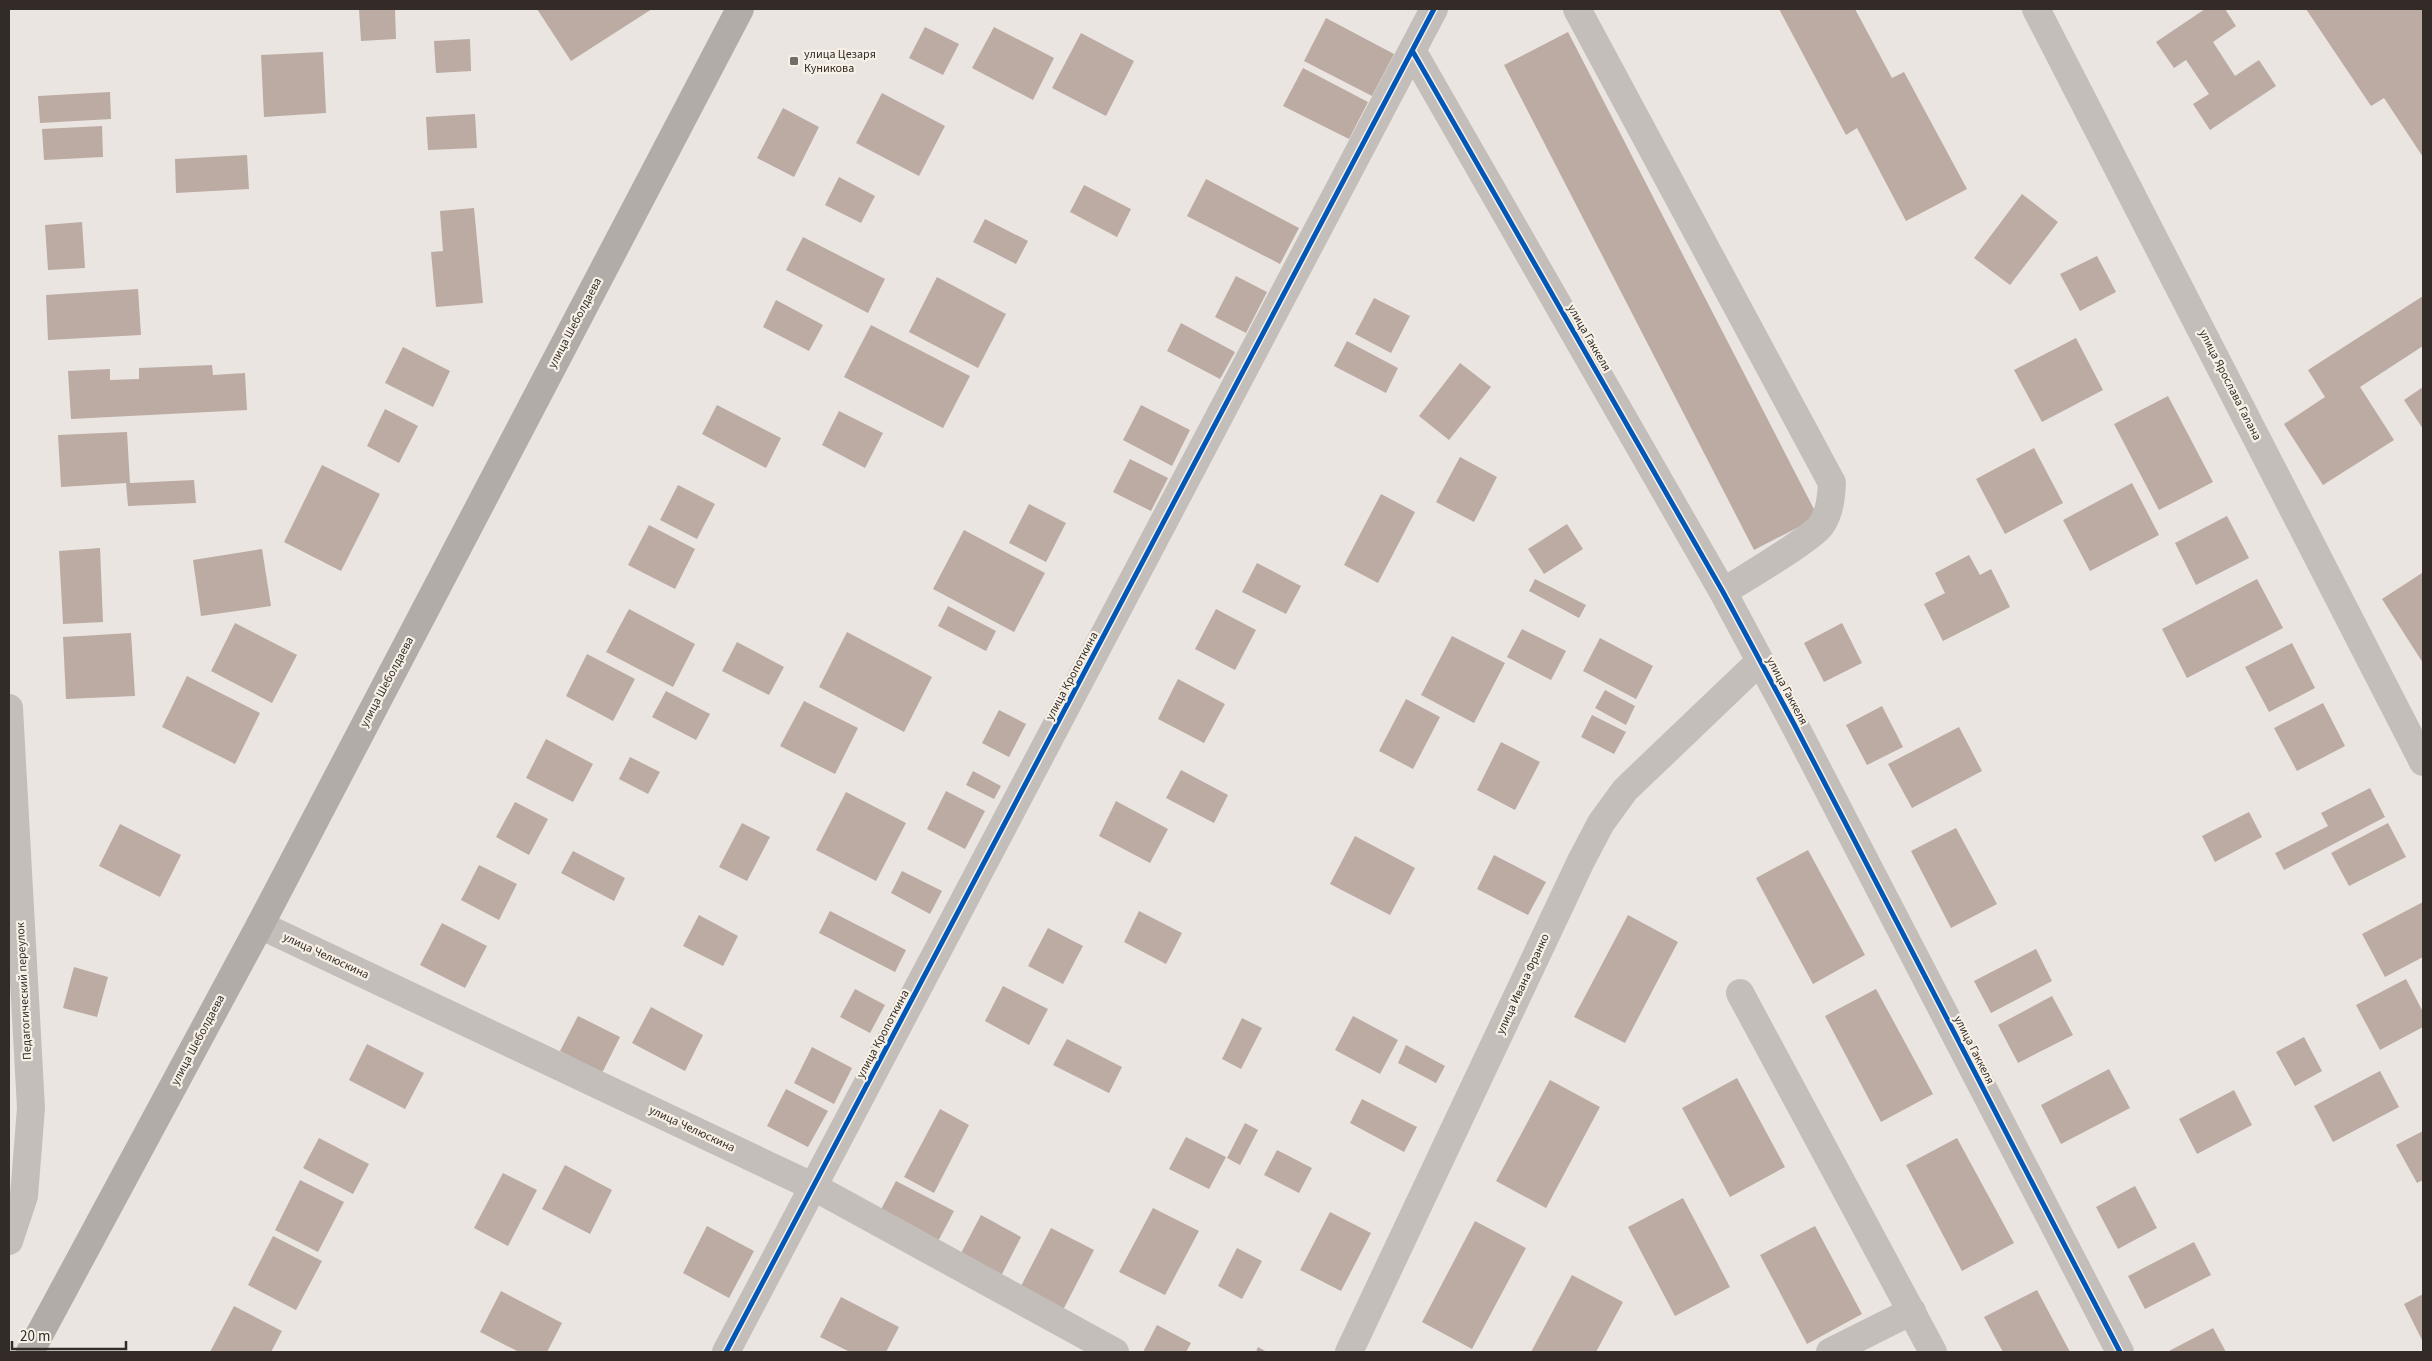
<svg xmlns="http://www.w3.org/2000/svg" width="2432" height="1361" font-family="'Source Sans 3',sans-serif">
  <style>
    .building { fill: #bcaba3 }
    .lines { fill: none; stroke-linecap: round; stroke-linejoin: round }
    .minor { stroke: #c3beb9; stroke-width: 28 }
    .major { stroke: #b2aca8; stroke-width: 28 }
    .cycleway-casing { stroke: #f7f0e6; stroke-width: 8 }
    .cycleway { stroke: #0057b8; stroke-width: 5 }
    .poi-dot { fill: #736c68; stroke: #f7f0e6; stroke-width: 2 }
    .labels { text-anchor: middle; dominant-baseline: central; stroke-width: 4.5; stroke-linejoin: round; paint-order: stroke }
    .poi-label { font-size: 12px; fill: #332b27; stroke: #f7f0e6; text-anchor: start }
    .street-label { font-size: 12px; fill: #332b27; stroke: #f7f0e6 }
  </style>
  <rect width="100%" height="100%" fill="#eae5e0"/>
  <path class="building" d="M359,9H395L396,39L361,41Z
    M537,9H652L571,61Z
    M1779,9H1855L1892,78L1904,72L1967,189L1906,221L1857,128L1846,135Z
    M2205,9H2225L2236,26L2213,42L2235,76L2259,60L2276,86L2210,130L2193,104L2209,94L2186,60L2174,68L2156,42Z
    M2306,9H2423V157L2384,98L2371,106Z
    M1326,18L1394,54L1372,96L1304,61Z
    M925,27L959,44L943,75L909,58Z
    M994,27L1054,58L1033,100L972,68Z
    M1568,32L1818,517L1754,550L1504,65Z
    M1081,33L1134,61L1106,116L1052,88Z
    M470,39L471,71L436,73L434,41Z
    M323,52L326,113L264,117L261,55Z
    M1303,68L1368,102L1349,139L1283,106Z
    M110,92L111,119L40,123L38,96Z
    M882,93L945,126L919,176L856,143Z
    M783,108L819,127L794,177L757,158Z
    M475,114L477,148L428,150L426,117Z
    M102,126L103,157L44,160L42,129Z
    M247,155L249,189L176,193L175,159Z
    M839,177L875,196L861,223L825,205Z
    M1206,179L1299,228L1280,264L1187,216Z
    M1084,185L1131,209L1117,237L1070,212Z
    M2022,194L2058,222L2010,285L1974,258Z
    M474,208L483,303L436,307L431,252L443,251L440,211Z
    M985,219L1028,241L1016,264L973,242Z
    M82,222L85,268L48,270L45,225Z
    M803,237L885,279L868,313L786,270Z
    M2097,256L2116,292L2080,311L2060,274Z
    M1236,276L1267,292L1246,333L1215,317Z
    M937,277L1006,314L978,368L909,332Z
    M138,289L141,335L48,340L46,295Z
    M2423,296V346L2360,387L2394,440L2323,485L2284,424L2325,397L2308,370Z
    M1374,298L1410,316L1391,353L1355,334Z
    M776,300L823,325L809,351L763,327Z
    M1181,323L1235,352L1220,379L1167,351Z
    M871,325L970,376L943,428L844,377Z
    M2076,338L2103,390L2042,422L2014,370Z
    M1347,341L1398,368L1386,393L1334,366Z
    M403,347L450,371L433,407L385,383Z
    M1460,363L1491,387L1449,440L1419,416Z
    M212,365L213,375L245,373L247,410L71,419L68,371L110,369V380L139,379V368Z
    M2423,387V429L2404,400Z
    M2168,396L2213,482L2159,510L2114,424Z
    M717,405L781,438L766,468L702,434Z
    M1141,405L1190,430L1172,466L1123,440Z
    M385,409L418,426L399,463L367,446Z
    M839,411L883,433L865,468L822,445Z
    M127,432L130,483L194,480L196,503L128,506L126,483L61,487L58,435Z
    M2034,448L2063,503L2005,534L1976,479Z
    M1460,457L1497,477L1474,522L1436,502Z
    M1130,459L1168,478L1151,511L1113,492Z
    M322,465L380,494L341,571L284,542Z
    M2132,483L2159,535L2090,571L2063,520Z
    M678,485L715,504L697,539L660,520Z
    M1381,494L1415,512L1378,583L1344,565Z
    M1029,504L1066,523L1046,562L1009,543Z
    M2227,516L2249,558L2196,585L2175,543Z
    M1567,524L1583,549L1544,574L1528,549Z
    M649,525L695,549L675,589L628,565Z
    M964,530L1045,573L1014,632L933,589Z
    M100,548L103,622L63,624L59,551Z
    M262,549L271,606L201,616L193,560Z
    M1969,555L1980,575L1991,569L2010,607L1943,641L1924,604L1945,593L1935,573Z
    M1257,563L1301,586L1286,614L1242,592Z
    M2422,573L2423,574V663L2382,599Z
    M1535,579L1586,605L1579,618L1529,591Z
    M2257,579L2283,628L2187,678L2162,629Z
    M948,606L996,631L986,651L938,626Z
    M629,609L695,644L673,687L606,652Z
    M1216,609L1256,630L1235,670L1195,649Z
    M235,623L297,655L272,703L211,671Z
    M1842,623L1862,663L1824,682L1804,643Z
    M1522,629L1566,651L1551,680L1507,657Z
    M847,632L932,677L904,732L819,687Z
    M131,633L135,696L66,699L63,637Z
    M1452,636L1505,663L1474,723L1421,695Z
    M1600,638L1653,666L1636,699L1583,671Z
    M737,642L784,667L769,695L722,671Z
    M2292,643L2315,688L2269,712L2245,667Z
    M587,654L635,679L613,721L566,696Z
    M187,676L260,713L235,764L162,727Z
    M1178,679L1225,704L1204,743L1158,719Z
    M1605,690L1635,706L1626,725L1595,708Z
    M666,691L710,714L696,740L652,717Z
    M1406,699L1440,717L1413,769L1379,751Z
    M804,701L858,728L835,774L780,746Z
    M2323,703L2345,746L2297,771L2274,728Z
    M1882,706L1903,747L1867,765L1846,725Z
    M999,710L1026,724L1009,757L982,743Z
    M1592,715L1626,732L1614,754L1581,737Z
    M1959,727L1982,771L1912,808L1888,764Z
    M546,739L593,764L573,802L526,778Z
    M1501,742L1540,762L1515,810L1477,790Z
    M630,757L660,772L648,794L619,779Z
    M1181,770L1228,795L1214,823L1166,798Z
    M973,771L1001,786L994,799L966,785Z
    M2370,788L2385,817L2284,870L2275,853L2328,826L2321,813Z
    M946,791L985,811L965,849L927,829Z
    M846,792L906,823L876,881L816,850Z
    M1116,801L1168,829L1150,863L1099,836Z
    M515,802L548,819L529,855L496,837Z
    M2249,812L2262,837L2215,862L2202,836Z
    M742,823L770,837L747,881L719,867Z
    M2388,823L2406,857L2349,886L2331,853Z
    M120,824L181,855L160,897L99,866Z
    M1956,828L1997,904L1951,928L1911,851Z
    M1355,836L1415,868L1390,915L1330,884Z
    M1808,850L1865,955L1813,984L1756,878Z
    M573,851L625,878L614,901L561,873Z
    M1494,855L1546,882L1528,915L1477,889Z
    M479,865L517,884L499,920L461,900Z
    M902,871L942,891L930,914L891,893Z
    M2423,902V957L2385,977L2362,934Z
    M830,911L906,950L895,972L819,933Z
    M1139,911L1182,933L1166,964L1124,942Z
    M699,915L738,936L723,966L683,946Z
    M1628,915L1678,942L1625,1043L1574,1017Z
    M442,923L487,946L465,988L420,965Z
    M1048,928L1083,946L1063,984L1028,966Z
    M2036,949L2052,981L1991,1013L1974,981Z
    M74,967L108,977L97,1017L63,1008Z
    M2406,979L2423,1012V1027L2380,1050L2356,1005Z
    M1003,986L1048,1009L1029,1045L985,1021Z
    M855,989L885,1005L870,1033L840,1017Z
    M1876,989L1933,1094L1881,1122L1825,1016Z
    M2052,996L2073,1035L2018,1063L1998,1025Z
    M651,1007L703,1035L685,1071L632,1043Z
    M578,1016L620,1037L602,1073L560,1051Z
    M1353,1016L1398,1040L1380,1074L1335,1050Z
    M1242,1018L1262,1028L1241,1069L1222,1059Z
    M2304,1037L2322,1071L2295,1086L2276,1052Z
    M1067,1039L1122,1067L1109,1093L1053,1065Z
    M367,1044L424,1073L405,1109L349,1080Z
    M1406,1045L1445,1066L1436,1083L1398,1063Z
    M812,1047L852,1068L834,1104L794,1083Z
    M2109,1069L2130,1108L2061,1144L2041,1105Z
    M2380,1071L2399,1107L2333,1142L2314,1106Z
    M1737,1078L1785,1167L1730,1197L1682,1108Z
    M1550,1080L1600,1107L1546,1208L1496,1181Z
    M786,1089L828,1111L808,1147L767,1126Z
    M2234,1090L2252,1125L2197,1154L2179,1119Z
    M1362,1099L1417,1127L1404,1152L1350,1123Z
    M940,1109L969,1125L934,1193L904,1177Z
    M1245,1123L1258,1130L1240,1165L1227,1158Z
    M2423,1131V1180L2417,1183L2396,1145Z
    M1186,1137L1226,1157L1209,1189L1169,1169Z
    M319,1138L369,1164L353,1194L303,1168Z
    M1957,1138L2014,1243L1962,1271L1906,1165Z
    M1277,1150L1312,1168L1299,1193L1264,1175Z
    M565,1165L612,1190L590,1234L542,1209Z
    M503,1173L537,1190L508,1246L474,1228Z
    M300,1180L344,1202L318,1252L275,1230Z
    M896,1181L954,1211L935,1247L877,1217Z
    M2135,1186L2157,1228L2118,1249L2096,1207Z
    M1683,1198L1730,1287L1675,1316L1628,1227Z
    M1153,1208L1199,1231L1165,1295L1119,1272Z
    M1330,1212L1371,1233L1341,1291L1300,1270Z
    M981,1215L1021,1237L1001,1276L960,1255Z
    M1475,1221L1526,1248L1472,1349L1422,1322Z
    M707,1226L754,1251L729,1298L683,1273Z
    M1815,1226L1862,1314L1807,1344L1760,1255Z
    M1051,1228L1094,1250L1063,1310L1020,1288Z
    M273,1236L322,1261L296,1310L248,1285Z
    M2194,1242L2211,1275L2145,1309L2128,1276Z
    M1237,1248L1262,1261L1242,1299L1218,1286Z
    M1572,1275L1623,1302L1596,1352H1531Z
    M2037,1290L2070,1352H2003L1984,1317Z
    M501,1291L562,1323L547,1352H519L480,1332Z
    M2423,1294V1342L2404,1304Z
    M841,1297L899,1327L886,1352H850L820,1337Z
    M234,1306L282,1331L271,1352H210Z
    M1157,1325L1191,1343L1186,1352H1143Z
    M2213,1328L2226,1352H2167Z
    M1258,1347L1267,1352H1256Z"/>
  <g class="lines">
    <path class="minor" d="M1577,9L1832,483C1831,498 1830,511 1822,524C1814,538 1741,580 1723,592
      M2036,9L2423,762
      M1413,52L1723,592L1794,724L2120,1352
      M9,708L31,1108L24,1196L9,1241
      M260,925L814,1187L1115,1352
      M1740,993L1933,1352
      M726,1352L1434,9
      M1349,1352L1581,861L1601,823L1625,790L1760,661
      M1830,1352L1912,1311"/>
    <path class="major" d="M30,1352L260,925L740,9"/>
    <g class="cycleway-casing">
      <path id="cycleway" d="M1413,52L1723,592L1794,724L2120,1352
        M726,1352L1434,9"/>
    </g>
    <use href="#cycleway" class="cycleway"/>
  </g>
  <rect class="poi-dot" x="789" y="56" width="10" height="10" rx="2.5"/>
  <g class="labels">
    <g class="poi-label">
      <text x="804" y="54">улица Цезаря<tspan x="804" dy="14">Куникова</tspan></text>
    </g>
    <g class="street-label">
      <text transform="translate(575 323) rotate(-62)">улица Шеболдаева</text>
      <text transform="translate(1589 338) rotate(60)">улица Гаккеля</text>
      <text transform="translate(2230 385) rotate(63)">улица Ярослава Галана</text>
      <text transform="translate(1072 676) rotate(-62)">улица Кропоткина</text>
      <text transform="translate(387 682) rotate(-62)">улица Шеболдаева</text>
      <text transform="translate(1787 691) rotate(62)">улица Гаккеля</text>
      <text transform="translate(326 956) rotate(25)">улица Челюскина</text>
      <text transform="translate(1523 984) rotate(-65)">улица Ивана Франко</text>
      <text transform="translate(24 991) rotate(-93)">Педагогический переулок</text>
      <text transform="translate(883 1034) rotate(-62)">улица Кропоткина</text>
      <text transform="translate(198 1040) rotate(-62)">улица Шеболдаева</text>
      <text transform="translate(1974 1050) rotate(63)">улица Гаккеля</text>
      <text transform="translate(692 1129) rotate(25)">улица Челюскина</text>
    </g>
  </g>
  <rect width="2432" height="1361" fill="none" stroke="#332b27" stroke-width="20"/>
  <path d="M12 1341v8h114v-8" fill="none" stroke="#332b27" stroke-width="2.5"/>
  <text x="20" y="1341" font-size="15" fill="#332b27" stroke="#f7f0e6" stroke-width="4" paint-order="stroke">20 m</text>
</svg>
